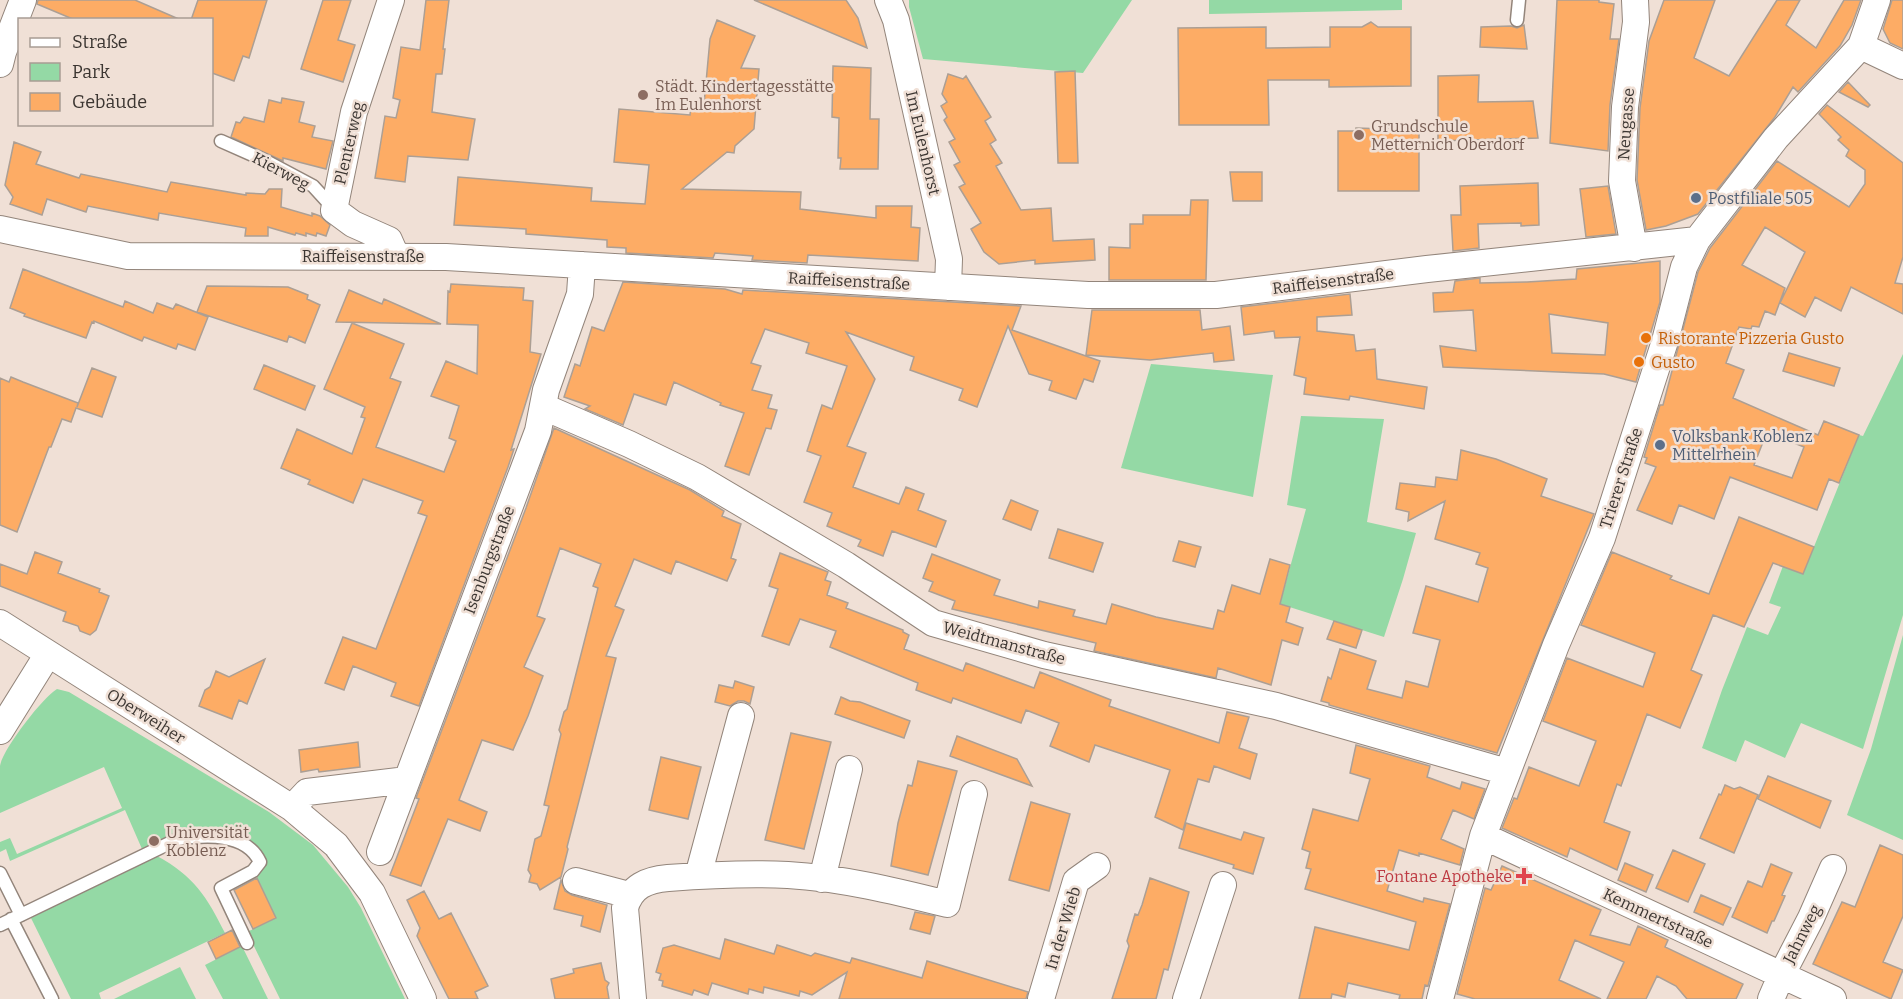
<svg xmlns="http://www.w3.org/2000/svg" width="1903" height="999" font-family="Bitter,serif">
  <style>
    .green { fill: #94d9a5 }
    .building { fill: #fdac65; stroke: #ac9f94; stroke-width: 1.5; fill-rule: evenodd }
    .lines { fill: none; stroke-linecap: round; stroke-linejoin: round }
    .service-casing { stroke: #93857b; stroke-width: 15 }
    .minor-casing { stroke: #93857b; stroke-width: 28 }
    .service { stroke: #fff; stroke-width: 12 }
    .minor { stroke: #fff; stroke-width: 26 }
    .education-dot { fill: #8d6e63; stroke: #f0e0d6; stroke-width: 2 }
    .service-dot { fill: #5c6f8a; stroke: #f0e0d6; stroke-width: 2 }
    .food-dot { fill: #e8710a; stroke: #f0e0d6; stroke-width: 2 }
    .health-dot { fill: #e0444e; stroke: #f0e0d6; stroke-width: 2 }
    .labels { text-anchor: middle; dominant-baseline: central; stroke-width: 5; stroke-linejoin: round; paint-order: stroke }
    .education-label { font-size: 16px; fill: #785e54; stroke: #f0e0d6; text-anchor: start }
    .street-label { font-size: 16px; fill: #3c3632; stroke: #f0e0d6 }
    .service-label { font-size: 16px; fill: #4e5e75; stroke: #f0e0d6; text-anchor: start }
    .food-label { font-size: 16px; fill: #c56008; stroke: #f0e0d6; text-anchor: start }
    .health-label { font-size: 16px; fill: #be3a42; stroke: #f0e0d6; text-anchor: end }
  </style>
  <rect width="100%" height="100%" fill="#f0e0d6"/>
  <path class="green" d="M909,0H1132L1083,73L923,59L909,7Z
    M1209,0H1402V10L1209,14Z
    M1903,354V615L1863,749L1801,723L1785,758L1745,740L1736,762L1702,748L1722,690L1747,627L1768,635L1781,607L1769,603L1783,566L1803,574L1859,435L1863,436Z
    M1151,364L1273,375L1253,497L1121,468Z
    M1301,416L1384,419L1367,522L1416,533L1403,579L1384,637L1280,604L1306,509L1287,505Z
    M1903,635V840L1847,815L1871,749Z
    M57,689L69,692L269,812L313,845L348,887L361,908L405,999H280L247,932L276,918L256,876L264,868L265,860C252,851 239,839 225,833C202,822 164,840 142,849L125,810L10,861L6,849L0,852V842L10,838L17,854L122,808L104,767L0,813C0,798 0,781 0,766C2,750 43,697 57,689Z
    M157,856C194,876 207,897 225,933L99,993L101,999H71L31,918L152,857Z
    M242,946L268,999H223L205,965Z
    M180,967L196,999H114Z"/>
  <path class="building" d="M38,0H135L181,20H75L37,4Z
    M198,0H267L249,58L243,56L234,81L212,73V20H191Z
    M323,0H351L338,40L355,45L343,82L301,69Z
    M426,0H449L443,49H445L442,74H436L432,112L475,119L468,160L408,156L405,182L375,178L385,116L396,118L400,100L393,98L401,47L420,50Z
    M754,0H846L858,18L867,48Z
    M1557,0H1599V2L1614,4L1610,39H1619L1610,105L1608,151L1550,143Z
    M1664,0H1715L1694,58L1729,76L1777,0H1800L1786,25L1816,48L1844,0H1861L1852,25L1840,46L1798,92L1793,87L1775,117L1698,214L1666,226L1646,230L1637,180L1640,108L1649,41Z
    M1892,0H1903V49L1890,43L1883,29Z
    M717,20L755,36L741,68L759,69L754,129L735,146L734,153L727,152L682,189L801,192L800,209L876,218V206H912L911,227L920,228L918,261L808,255L807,263L752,260L753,256L715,253L713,258L626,253V248L607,247V240L526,234V229L454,225L458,177L592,188L591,201L645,204L649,165L614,162L619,109L690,115L691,103L704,104L710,39Z
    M1371,22L1378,27H1411V86L1329,87V80H1268L1269,125H1179L1178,28L1266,27V48L1330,47V27H1362Z
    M1524,25L1527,49L1480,47L1481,27L1511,26L1517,28Z
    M833,66L871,68L870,119H879L878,169H840L841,158H838L839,118L832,117Z
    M1075,71L1078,163H1058L1055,72Z
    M948,74L963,79L966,76L991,117L985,121L996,140L990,144L1002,163L996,166L1021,210L1051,208L1053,241L1094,239L1095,260L1035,264V260L999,264L984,252L971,229L981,223L959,187L965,184L954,165L960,162L949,142L955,139L944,120L947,117L941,106L947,102L942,94Z
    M1479,75L1478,102L1533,101L1538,138L1438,141V76Z
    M1848,82L1870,105L1868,107L1839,92Z
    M282,98L304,102L299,122L315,126L312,137L333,141L326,169L283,158V161L231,137L236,122L240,123L244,117L264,122L269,100L281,103Z
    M1827,105L1903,163V257L1895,283L1903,284V314L1851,287L1841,311L1815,297L1805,317L1780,303L1805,252L1765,227L1742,265L1785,288L1775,315L1765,311L1759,327L1752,326L1751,329L1739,327L1726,363L1744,370L1733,398L1818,435L1824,421L1859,435L1839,483L1829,479L1817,510L1730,477L1714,519L1679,505L1672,524L1637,510L1656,467L1645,463L1647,458L1644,457L1660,405H1663L1698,272L1710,248L1777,161L1849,207L1865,184V170L1846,156L1849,150L1838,140L1841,137L1819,114ZM1767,432L1804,447L1792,478L1754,465Z
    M1356,128L1419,130V191H1338V131H1356Z
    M14,142L41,152L36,164L79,178L81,174L167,192L171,182L246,195V193L265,194L269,189H282L281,207L312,216V213L320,216L330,225L326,236L317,233L316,236L306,233V236L296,233L295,235L268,227V236H245L246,228L159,213L158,220L88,206L86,212L47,199L42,215L10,204L13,197L5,185Z
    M1230,172H1262V201H1233Z
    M1538,183L1539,225L1521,226V223L1478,224L1479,248L1453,251L1451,215H1461L1460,186Z
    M1608,186L1616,234L1586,237L1580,189Z
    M1191,200H1208L1206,280H1109V247L1130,248V224H1143V215H1190Z
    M1660,261V302L1636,382L1604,374L1443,367L1440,346L1476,351L1473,310L1434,312L1433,293L1453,292L1455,281L1480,278V283L1527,282L1576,279L1577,269ZM1549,314L1608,323L1605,355L1552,353Z
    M23,269L123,307L125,301L153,313L157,303L173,309L176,304L208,317L195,350L178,344L176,349L144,337L142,341L94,321V323L92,322L86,338L24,316L25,314L10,308Z
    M623,282L725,289L742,294L743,290L1021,306L1012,330L1100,361L1093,382L1084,379L1076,399L1049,390L1052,381L1029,374L1008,326L977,407L959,400L963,389L910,370L914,357L846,332L875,379L847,446L866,453L853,487L899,504L906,487L924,494L918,510L946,521L936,547L892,531L883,556L858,546L861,540L827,526L832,513L804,502L821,456L807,451L822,405L832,409L847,366L806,353L809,343L765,329L751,363L761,366L752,390L772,395L768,408L777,410L771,429L766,428L749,475L725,466L744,413L720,405L721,403L674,382L666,405L634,394L623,425L585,409L590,406L564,397L575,364L580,366L592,327L604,331Z
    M451,284L524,288L523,300L533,301L530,352L541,354L511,450L514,449L508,467L419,706L391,696L396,683L353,666L344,690L325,683L343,637L376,649L427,516L418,513L423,501L363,479L353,503L308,484L310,480L281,468L297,429L352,454L365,418L361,417L365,407L324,389L352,323L404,344L390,378L401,382L376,447L444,472L456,441L449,438L459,406L431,396L446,361L477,374L478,325L447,324L448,291L450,292Z
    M207,286L288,287L308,295L307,299L320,305L305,343L289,336L287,342L197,312Z
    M349,290L382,304L384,299L441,324L336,322Z
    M1350,294L1352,315L1317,317V331L1354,335L1356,351L1375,349L1377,379L1427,387L1424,409L1350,396L1349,400L1304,394L1306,378L1294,375L1300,337L1275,338L1274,331L1244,335L1241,307Z
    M1092,310H1200L1202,330L1230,326L1234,360L1214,362L1213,353L1150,360L1086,355Z
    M1789,353L1840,368L1834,386L1783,371Z
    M264,365L315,386L305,410L254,389Z
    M92,368L116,377L102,417L76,408L71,422L62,419L51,447H49L17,532L0,525V378L9,382L11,377L23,382L78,403L77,407Z
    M554,428L690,490L724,511L722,516L741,524L731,558L736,560L727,581L676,561L671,574L634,559L615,606L624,610L606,656L616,658L567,847L568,849L561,877L540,890L537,884L529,882L531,875L528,870L535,839L541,836L549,806L544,805L561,734L559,730L564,712L567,709L598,588L593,586L601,564L560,548L537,616L545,619L524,667L543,676L528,716L513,750L482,740L459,800L487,812L480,831L448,819L421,886L390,875L419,799L416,798L526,508Z
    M1461,450L1496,459L1547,479L1541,496L1594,514L1497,753L1329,705V703L1321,701L1328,677L1331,679L1340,649L1376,661L1367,689L1402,698L1406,681L1428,687L1440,640L1413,633L1426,586L1478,602L1488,568L1476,564L1480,553L1435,539L1445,501L1408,521L1409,512L1396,509L1400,483L1435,487L1436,477L1457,480Z
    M1011,500L1038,511L1031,530L1003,519Z
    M1739,517L1814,547L1803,574L1773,563L1744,627L1713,615L1691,670L1702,675L1680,728L1647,714L1621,786L1617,784L1604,822L1630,832L1617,870L1570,848L1567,857L1502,828L1514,798L1517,799L1529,767L1579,786L1596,741L1543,721L1567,658L1643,687L1655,653L1581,625L1612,552L1672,576L1670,579L1709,594Z
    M1058,529L1103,543L1093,572L1049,558Z
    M1179,541L1201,547L1195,567L1173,561Z
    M35,552L62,562L58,573L100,589L99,592L109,596L96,630L90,635L80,631L78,626L63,621L66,612L0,586V564L27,574Z
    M780,553L828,572L825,580L831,582L827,595L848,603L846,608L903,630V632L909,635L904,649L963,671L966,663L1034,688L1040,672L1111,700L1109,706L1219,743L1227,712L1249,717L1239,748L1257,754L1250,779L1214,766L1209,782L1198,779L1183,830L1155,817L1170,770L1095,745L1089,762L1050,746L1059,723L1026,710L1021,723L953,698L951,703L916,690L918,683L830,647L836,631L800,619L789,645L762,636L778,589L769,586Z
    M932,554L1000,580L994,595L1038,608L1039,601L1075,610L1073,616L1106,624L1112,604L1156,617L1213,629L1218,610L1224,612L1232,585L1260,594L1270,559L1290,565L1280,604L1290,607L1286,622L1303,628L1298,645L1282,640L1271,685L1218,668L1216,678L1094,651L1096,643L952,609L955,601L929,591L933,582L923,578Z
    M1334,621L1362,630L1356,648L1327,639Z
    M265,659L247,704L239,700L232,719L199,706L205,690L210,687L216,671L229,677Z
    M735,681L754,687L750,704L744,701H738L730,706L715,702L719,685L733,688Z
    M841,697L850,701L860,702L910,721L904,738L835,714Z
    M791,733L831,742L804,849L765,840Z
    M957,736L1017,759L1032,786L950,756Z
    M358,742L360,767L319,772L318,769L301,772L299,750Z
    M1356,745L1430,766L1427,777L1460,789L1462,782L1485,789L1474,819L1453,810L1441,839L1464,849L1460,865L1419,853V856L1399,850L1387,891L1423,902L1424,898L1450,904L1428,986L1425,985L1422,999H1399L1400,995L1348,983L1345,997L1332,994L1331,999H1299L1315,927L1409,950L1416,922L1305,889L1311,869L1306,868L1310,852L1302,849L1313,809L1358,821L1370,779L1350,773Z
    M661,757L701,767L688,819L649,810Z
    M918,761L957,771L928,875L891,866L898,823L908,785L912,786Z
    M1768,776L1831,801L1820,828L1758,799Z
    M1725,785L1734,789L1740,787L1758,795L1734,853L1700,838L1719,794L1721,795Z
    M1031,802L1070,814L1049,891L1009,880Z
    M1186,823L1241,840L1244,832L1264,838L1253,874L1233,868L1234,865L1179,848Z
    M1880,845L1903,855V916L1883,962L1903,970L1891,999L1813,964L1842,902L1855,907Z
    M1673,850L1705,864L1688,902L1656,888Z
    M1625,863L1653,875L1646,892L1618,880Z
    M1771,864L1792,873L1782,895L1785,896L1774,921H1772L1767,933L1732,917L1748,881L1762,887Z
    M1502,866L1601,910L1590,935L1630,945L1638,926L1668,940L1665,947L1743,984L1736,999H1687L1676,986L1657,976L1646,999H1607L1624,962L1575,940L1559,980L1601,999H1475L1457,994L1485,888L1491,890Z
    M257,878L276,918L253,929L234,890Z
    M1150,878L1189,892L1168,970L1164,969L1156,999H1112L1129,946L1127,941L1135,914L1138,915L1142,905Z
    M561,880L565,891L572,895L607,905L600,932L581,926L583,916L554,909Z
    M424,891L439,919L451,913L488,986L475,992L478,999H449L417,936L420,928L407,900Z
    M1701,895L1731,908L1723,925L1694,912Z
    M915,912L935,916L930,934L910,929Z
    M232,930L240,947L216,959L208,942Z
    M725,939L774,954L777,945L811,956L815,953L850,963L852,958L922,978L927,961L1028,992L1026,999H839L847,972L812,995L800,991L799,996L764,987L763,993L749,989L748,994L712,983L708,995L694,990L692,995L662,986L663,981L659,980L661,974L656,972L663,948L674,945L720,959Z
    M601,963L605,980L609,983L607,987L609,999H555L551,979L574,973L573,969Z"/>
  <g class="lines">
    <g class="service-casing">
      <path id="service" d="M1517,20L1519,0
        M221,141L266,161L313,186L334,209
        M0,873L21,915
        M11,919L52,999
        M0,925L178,839C205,835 246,832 260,862L253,871L221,888L247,943"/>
    </g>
    <g class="minor-casing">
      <path id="minor" d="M391,0L354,112L334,210L353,224L389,240L396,256
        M888,0L896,20L949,259L948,287
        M1861,46L1903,66
        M0,64L3,52L23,0
        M0,229L128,256L446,257L1088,295H1216L1427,269L1697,240
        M1634,248L1622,181L1625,107L1636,22L1635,0
        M544,407L629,444L697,477L846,565L933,623L1044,655L1276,706L1507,772
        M0,623L292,808L336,845L372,893L423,999
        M0,731L48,654
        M292,808L307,792L407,780
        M1483,836L1833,999
        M380,852L538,431L546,390L580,294L582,265
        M698,876L741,716
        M822,879L849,769
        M576,881L629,895
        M633,999L625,908C631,886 647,880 668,878C708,875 748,873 788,875C842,878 895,891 947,904L974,794
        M1041,999L1076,881L1097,866
        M1186,999L1223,885
        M1440,999L1483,836L1556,645L1602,538L1665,341L1684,267L1697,240L1776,138L1861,46L1877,0
        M1771,999L1781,976L1811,918L1833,868"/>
    </g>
    <use href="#service" class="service"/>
    <use href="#minor" class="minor"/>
  </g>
  <g class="education-dot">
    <circle cx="643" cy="95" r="6"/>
    <circle cx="1359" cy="135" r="6"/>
    <circle cx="154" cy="841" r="6"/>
  </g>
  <g class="service-dot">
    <circle cx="1696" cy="198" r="6"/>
    <circle cx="1660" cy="445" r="6"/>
  </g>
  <g class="food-dot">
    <circle cx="1646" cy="338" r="6"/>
    <circle cx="1639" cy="362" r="6"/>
  </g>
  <path class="health-dot" d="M1521 867h6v6h6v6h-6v6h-6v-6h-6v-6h6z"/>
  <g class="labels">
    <g class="education-label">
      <text x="655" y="86">Städt. Kindertagesstätte<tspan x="655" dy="18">Im Eulenhorst</tspan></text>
      <text x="1371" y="126">Grundschule<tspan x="1371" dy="18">Metternich Oberdorf</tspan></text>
      <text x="166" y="832">Universität<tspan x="166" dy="18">Koblenz</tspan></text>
    </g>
    <g class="street-label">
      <text transform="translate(1626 124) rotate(-86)">Neugasse</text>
      <text transform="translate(349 143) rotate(-77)">Plenterweg</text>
      <text transform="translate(923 143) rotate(77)">Im Eulenhorst</text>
      <text transform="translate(281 171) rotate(28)">Kierweg</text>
      <text x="363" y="256">Raiffeisenstraße</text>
      <text transform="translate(849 281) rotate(3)">Raiffeisenstraße</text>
      <text transform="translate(1333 281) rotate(-7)">Raiffeisenstraße</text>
      <text transform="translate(1621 478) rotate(-72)">Trierer Straße</text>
      <text transform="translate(489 560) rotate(-69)">Isenburgstraße</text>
      <text transform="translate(1004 643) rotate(15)">Weidtmanstraße</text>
      <text transform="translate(146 716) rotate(32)">Oberweiher</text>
      <text transform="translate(1658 918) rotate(25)">Kemmertstraße</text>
      <text transform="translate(1063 928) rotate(-73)">In der Wieb</text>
      <text transform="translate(1802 934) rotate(-63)">Jahnweg</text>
    </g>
    <g class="service-label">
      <text x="1708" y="198">Postfiliale 505</text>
      <text x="1672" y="436">Volksbank Koblenz<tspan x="1672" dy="18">Mittelrhein</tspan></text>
    </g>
    <g class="food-label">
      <text x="1658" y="338">Ristorante Pizzeria Gusto</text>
      <text x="1651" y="362">Gusto</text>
    </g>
    <g class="health-label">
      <text x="1512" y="876">Fontane Apotheke</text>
    </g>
  </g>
  <rect x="18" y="18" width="195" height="108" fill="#f0e0d6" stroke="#a89c94" stroke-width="1.5"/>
  <rect x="30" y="38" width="30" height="9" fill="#ffffff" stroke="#a89c94" stroke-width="1.5"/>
  <text x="72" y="48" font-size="18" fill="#3c3632">Straße</text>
  <rect x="30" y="63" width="30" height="18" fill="#94d9a5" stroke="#a89c94" stroke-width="1.5"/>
  <text x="72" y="78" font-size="18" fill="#3c3632">Park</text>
  <rect x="30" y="93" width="30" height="18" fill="#fdac65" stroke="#a89c94" stroke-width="1.5"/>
  <text x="72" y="108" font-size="18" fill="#3c3632">Gebäude</text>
</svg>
